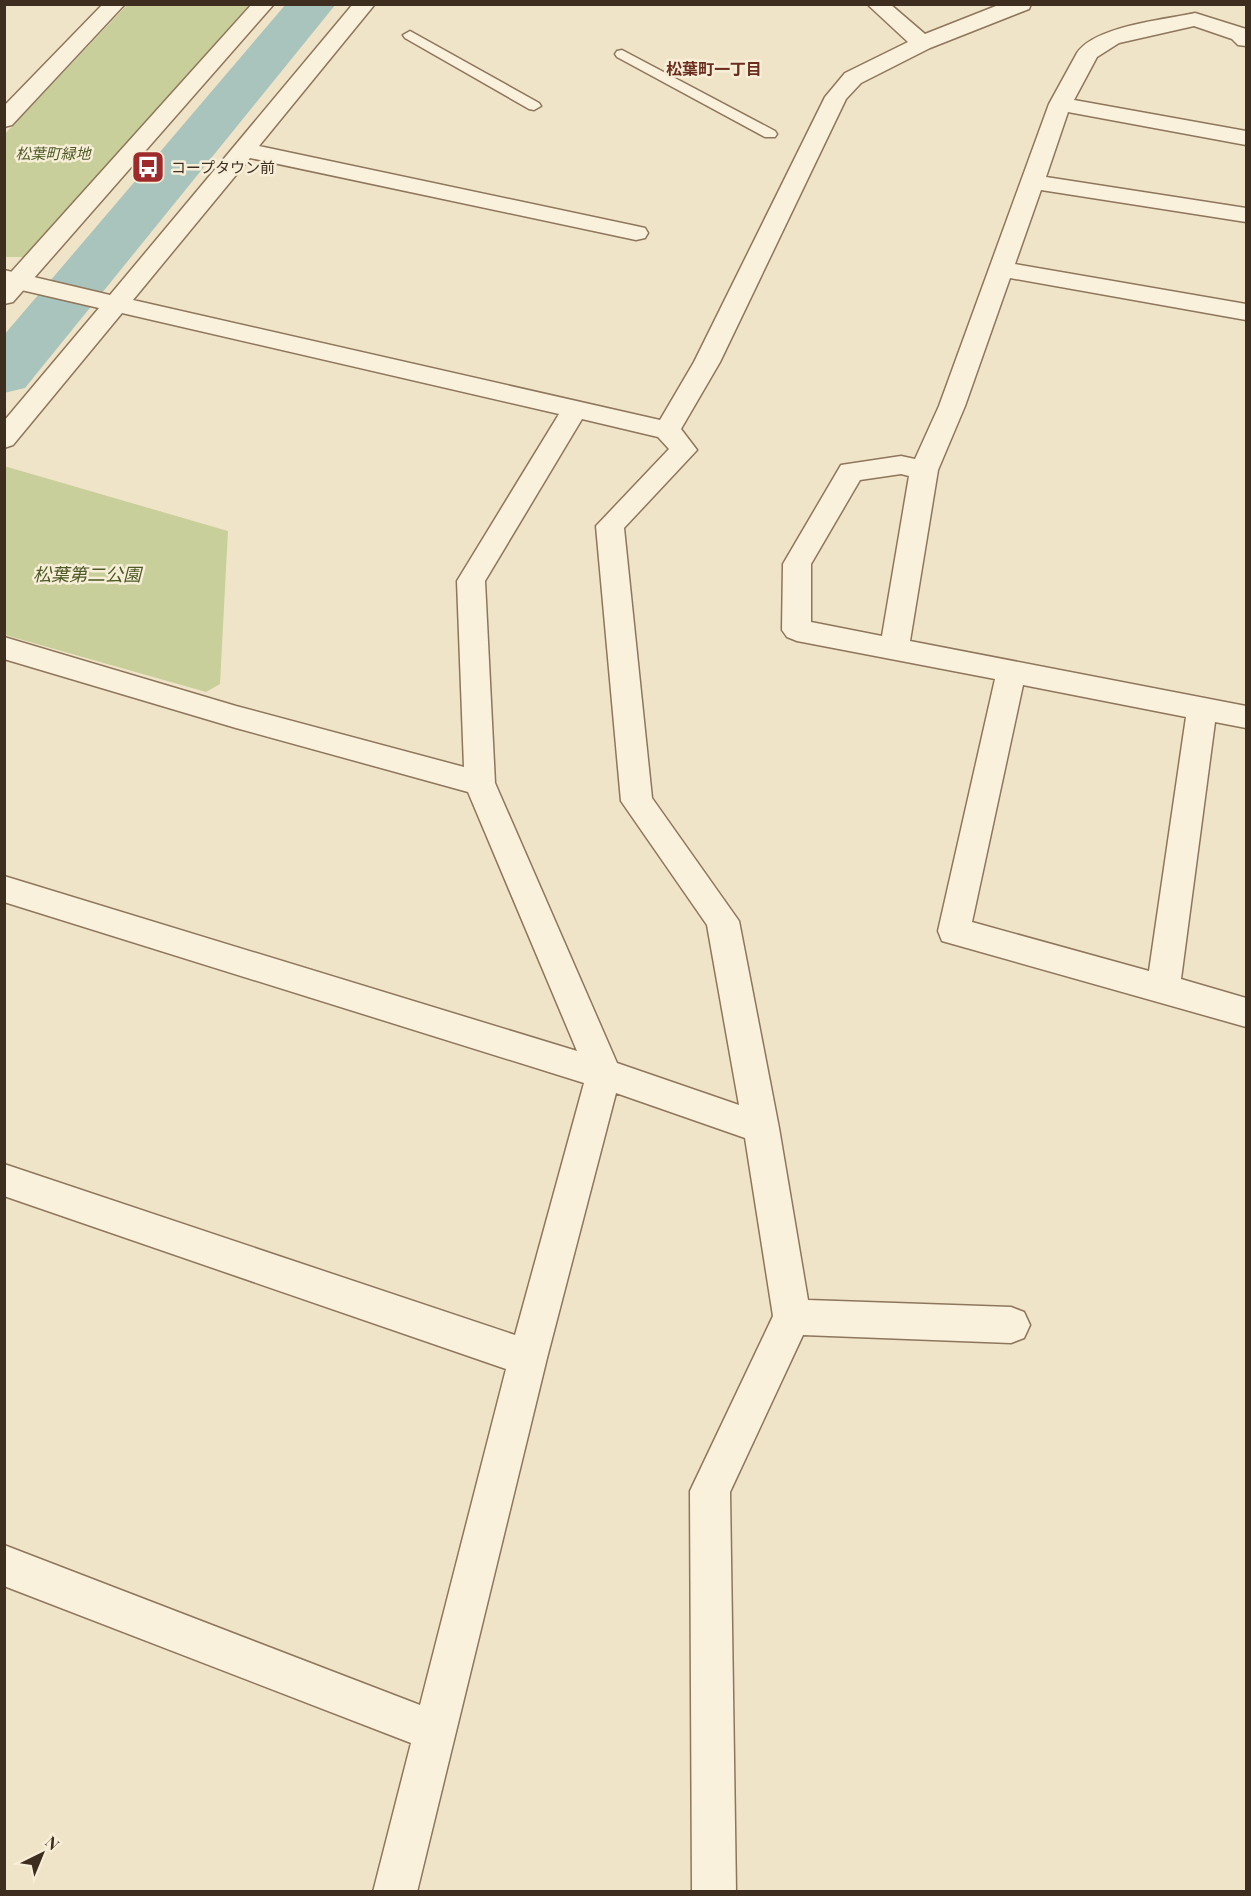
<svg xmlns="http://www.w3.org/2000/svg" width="1251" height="1896" font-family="'Playfair Display','Noto Sans JP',serif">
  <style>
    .green { fill: #c9cf9b }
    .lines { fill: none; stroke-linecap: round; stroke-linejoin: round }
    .river { fill: #a9c4bc; fill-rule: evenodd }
    .service-casing { stroke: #8d765c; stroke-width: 3 }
    .minor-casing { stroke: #8d765c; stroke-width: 3 }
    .tertiary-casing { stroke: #8d765c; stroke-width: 3 }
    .service { fill: #faf1dc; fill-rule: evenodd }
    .minor { fill: #faf1dc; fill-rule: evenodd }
    .tertiary { fill: #faf1dc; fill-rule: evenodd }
    .labels { text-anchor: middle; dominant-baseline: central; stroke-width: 5; stroke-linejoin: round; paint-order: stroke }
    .far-park-label { font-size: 15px; font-style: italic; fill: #4d5a26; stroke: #f7eed8 }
    .far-poi-label { font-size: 15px; fill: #3d2e20; stroke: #f7eed8; text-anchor: start }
    .far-neighbourhood-label { font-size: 16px; font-weight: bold; fill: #6b2e1e; stroke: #f7eed8 }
    .park-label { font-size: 18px; font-style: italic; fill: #4d5a26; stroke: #f7eed8 }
  </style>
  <rect width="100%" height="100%" fill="#f0e4c8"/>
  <path class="green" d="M127,5H249L26,257H5L4,135Z
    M4,466L228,531L220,684L206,692L5,635Z"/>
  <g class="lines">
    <path class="river" d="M286,4H336L25,388L4,393V335Z"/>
    <g class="service-casing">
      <path id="service" d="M410,31L539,103L541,106L534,110L529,109L405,38L403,35Z
        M622,50L775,131L777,134L775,137H765L617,57L615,54L617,51Z"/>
    </g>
    <g class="minor-casing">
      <path id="minor" d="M353,4H375L259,146L636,226L645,228L648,233L645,238L636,240L250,158L133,300L660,420L694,362L825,97L845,73L908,42L867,4H890L925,34L1001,4H1031L1029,9L930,48L861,83L846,99L720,362L681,429L697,450L624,528L652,798L739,921L779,1128L808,1300L1011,1307L1024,1312L1030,1325L1024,1338L1011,1343L803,1335L730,1492L736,1892H692L690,1491L773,1316L745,1138L616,1093L547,1358L417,1892H373L411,1743L4,1586V1545L420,1705L506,1369L4,1196V1164L515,1335L584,1083L4,902V876L577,1051L468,792L236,728L4,659V637L236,706L464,767L457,581L559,414L122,313L13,445L4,448V421L99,308L4,286V270L110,295ZM582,419L658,437L669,449L596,526L621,801L707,925L739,1105L617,1063L495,783L485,581Z
        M1195,13L1246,29V46L1238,45L1232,39L1194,26L1119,43L1097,57L1074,100L1246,131V145L1068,112L1046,177L1246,208V222L1041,190L1015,264L1246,304V320L1010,278L965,406L938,470L910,641L1246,706V728L1215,722L1181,979L1246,998V1027L942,941L938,931L995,679L797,641L787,637L782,630L783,564L841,465L901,456L915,459L939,406L1049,104L1077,53C1095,26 1164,20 1195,13ZM901,474L909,476L882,636L811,622V564L860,480ZM1023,685L1186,717L1149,971L972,922Z"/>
    </g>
    <g class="tertiary-casing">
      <path id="tertiary" d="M103,4H125L12,125L4,127V106Z
        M252,4H274L13,302L4,304V280Z"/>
    </g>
    <use href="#service" class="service"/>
    <use href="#minor" class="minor"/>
    <use href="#tertiary" class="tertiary"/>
  </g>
  <defs>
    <g id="bus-square" transform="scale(1.725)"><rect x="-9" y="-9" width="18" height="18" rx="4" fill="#9e2a2b" stroke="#f7eed8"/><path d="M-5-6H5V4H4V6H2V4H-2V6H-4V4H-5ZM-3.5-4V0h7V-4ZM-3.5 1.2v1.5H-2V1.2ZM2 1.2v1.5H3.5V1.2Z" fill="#fff"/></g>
  </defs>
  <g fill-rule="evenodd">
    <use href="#bus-square" x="148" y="167"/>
  </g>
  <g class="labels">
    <g class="far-park-label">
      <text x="53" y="153">松葉町緑地</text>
    </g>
    <g class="far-poi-label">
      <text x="171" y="167">コープタウン前</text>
    </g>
    <g class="far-neighbourhood-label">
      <text x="714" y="68">松葉町一丁目</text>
    </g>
    <g class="park-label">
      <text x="87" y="574">松葉第二公園</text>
    </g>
  </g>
  <rect width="1251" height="1896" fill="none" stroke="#3d2e20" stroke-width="12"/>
  <g transform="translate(42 1854) rotate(43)" stroke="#f7eed8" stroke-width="4.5" paint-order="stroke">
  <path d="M0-4.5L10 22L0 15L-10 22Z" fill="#3d2e20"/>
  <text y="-9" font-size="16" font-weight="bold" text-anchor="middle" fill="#3d2e20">N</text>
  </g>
</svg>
